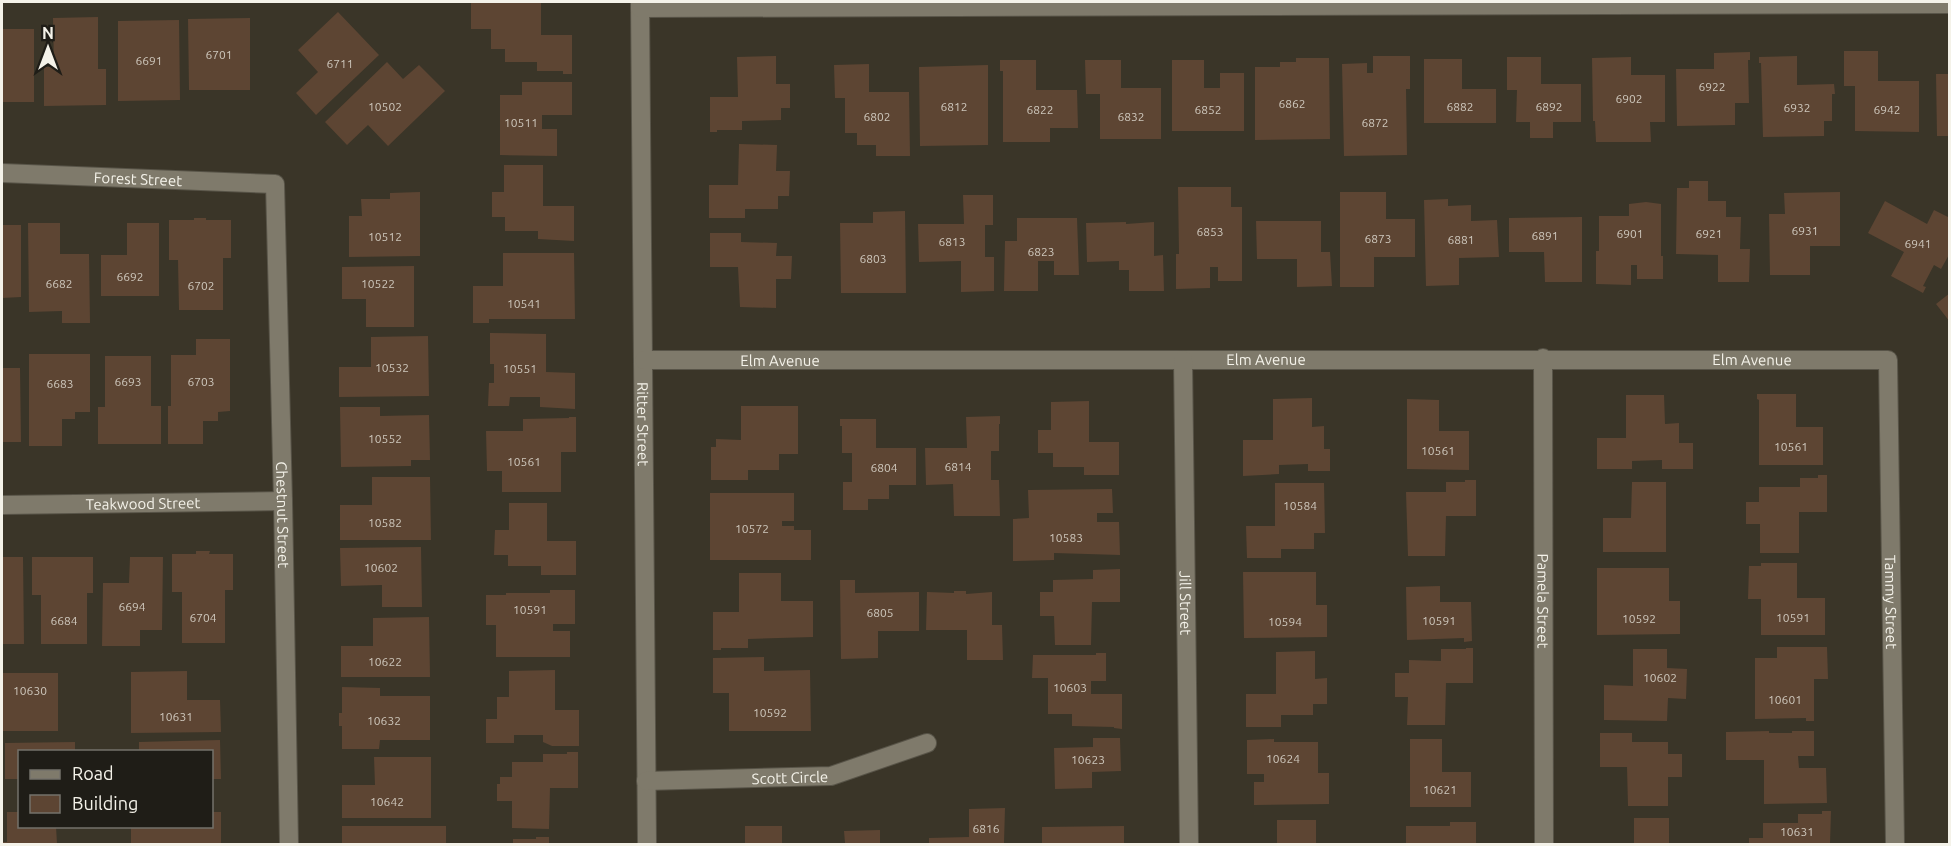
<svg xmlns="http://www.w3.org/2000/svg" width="1951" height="846" font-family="Ubuntu,sans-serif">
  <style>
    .building { fill: #5d4533 }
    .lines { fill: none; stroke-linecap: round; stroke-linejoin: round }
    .minor-casing { stroke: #585448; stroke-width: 20 }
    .minor { stroke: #7f7a6b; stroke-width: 18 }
    .labels { text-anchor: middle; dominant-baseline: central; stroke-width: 4.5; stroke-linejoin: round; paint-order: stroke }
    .number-label { font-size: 12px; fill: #cec7bc }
    .street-label { font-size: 15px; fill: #f4f2e9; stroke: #1f1d17 }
  </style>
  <rect width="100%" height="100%" fill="#3a3528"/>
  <path class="building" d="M471,2H541V35H572V74H563V71H537V62H505V49H491V29H471Z
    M338,12L379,55L316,115L296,93L318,72L298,50Z
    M98,17V69H106V105L44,106V67H54L53,18Z
    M250,18V90H189L188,19Z
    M179,20L180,100L118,101V21Z
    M2,29H34V102H2Z
    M1844,51H1878V81H1919V132L1855,131V86H1844Z
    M1750,52V60H1748L1749,103H1735V125L1677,126L1676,69H1714V53Z
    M776,56V84H790V108H781V120L742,121V130H717V132H710V97H738L737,57Z
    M1373,56H1410V89H1406L1407,155L1344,156L1342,64L1367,63V73H1373Z
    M1797,56V85L1834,84L1835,94H1832V121H1824V136L1763,137L1761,63H1759V57Z
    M1507,57H1541V84H1581V122H1553V138H1530V122H1516L1517,90H1507Z
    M1631,57V75H1665V122H1650L1651,142H1596L1595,121H1593L1592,58Z
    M1296,58H1329L1330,139L1255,140V67H1280V62H1296Z
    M1424,59H1462V89H1496V123H1424Z
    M1000,60H1036V90H1077L1078,128H1050V142H1003V71H1000Z
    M1085,60H1121V88H1161V139H1100V94H1086Z
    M1172,60H1204V88H1220V73H1244V131H1172Z
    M387,62L403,79L419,65L445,91L388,146L368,125L347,145L325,122Z
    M869,64V92H909L910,156H876V145H857V133H845V98H835L834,65Z
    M988,65V145L920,146L919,67Z
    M1936,74H1950V136H1937Z
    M522,82H572V115H542V129H557V156L500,155V95H522Z
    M739,144L777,145L776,171H790L789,196H778V209H745V218H709V185H738Z
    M504,165H543V206H574V241L538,239V231H505V217H492V192H504Z
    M1689,181H1708V201H1726V217H1741L1740,249H1750L1749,282H1718V255L1676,254L1677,188H1689Z
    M1178,187H1231V207H1242V281H1218V267H1210V288L1176,289V254H1179Z
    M420,192V256L349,257V216H362L361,199H390V193Z
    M1340,192H1386V219H1415V257H1374V287H1340Z
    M1840,192V246H1810V275H1770L1769,214H1785L1784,193Z
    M963,195H993V225H985V257H994V291L961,292V261L919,262L918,224H964Z
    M1448,199V206L1471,205V221L1497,220L1499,257L1459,258V285L1426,286L1424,200Z
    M1885,201L1927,224L1934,210L1950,218V253L1941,269L1934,265L1923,286L1926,287L1923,293L1891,276L1904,252L1868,233Z
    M1646,202L1661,204V256H1663V279H1637V265H1631V285L1596,284V251H1599V216H1629V204Z
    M905,211L906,293H841L840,223H873V212Z
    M1582,217V282H1545L1544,252H1509V218Z
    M194,218H206V220H231V258H223V310H179L178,260H169V220H194Z
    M1017,218H1077L1079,275H1054V261H1038V291H1004L1005,241H1017Z
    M1256,221H1321V252H1330L1332,286L1297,287V259H1257Z
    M1126,222V224L1154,222V256L1163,255L1164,291H1129V270H1119V261L1087,262L1086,223Z
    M28,223H60V254H89L90,323H62V311L29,312Z
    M127,223H159V296H101V255H127Z
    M2,225H21V297L2,298Z
    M710,233H741V242L777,243L776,256H792L791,279H776V308L740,307L738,267H710Z
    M503,253H574L575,319H489V323H473V286H503Z
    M414,266V327H366V299H342V267Z
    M1950,293V322L1936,304Z
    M490,333L546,334V372L575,373V409L540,407V397H510L509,406H488L489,383H494V364H490Z
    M428,336L429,396L339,397V367H371V337Z
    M196,339H230V411L218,412V421H203V444H168V406H171V355H196Z
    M29,354H90V412H75V419H62V446H29Z
    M105,356H151V406H161V444H98V407H105Z
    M2,368H20L21,442H2Z
    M1757,394H1796V427H1823V465H1759V400L1757,399Z
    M1626,395H1664L1665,424L1679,423V443H1693V469H1662V460L1632,461V469H1597V438H1626Z
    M1312,398V427L1324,426V449H1330V471H1308V464L1279,465V474L1243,476V440H1273V399Z
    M1407,399L1439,400V431H1469V470L1407,469Z
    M1089,401V442H1119V475H1084V467H1053V453H1038V430H1051V402Z
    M741,406H798V454H779V470H748V480H711V447H716V439L741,440Z
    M340,407H380V416L429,415L430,460H411V466L341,467Z
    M1000,416V424H999V451H991V480H999L1000,516H954L953,484L926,485L925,448H967L966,417Z
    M569,417H576V452H561V492H502V471H487L486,431H523V419L569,418Z
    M840,419H876V448H916V485H889V499H868V510H843V482H852V453H842V426H840Z
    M1818,475H1827V512H1799V553H1760V524H1746V502H1759V487H1800V478H1818Z
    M372,477H430L431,540H340V505H372Z
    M1465,480H1476V516H1446L1445,556H1408L1406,492H1446V482H1465Z
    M1632,482H1666V552H1603V518H1631Z
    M1275,483H1324L1325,533H1314V549H1281V558H1247L1246,526H1275Z
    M1112,489L1113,513H1097V522H1119L1120,555L1054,553V560L1013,561V519L1029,518L1028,490Z
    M710,493H794V521H782V526H794V530H811V560H710Z
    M509,503H547V541H576V575H541V566H508V555H494L495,530H509Z
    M421,547L422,607H382V585L341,586L340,548Z
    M196,551H210L209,554H233V590H225V643H182V592H172V554H196Z
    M2,557H23L24,644H2Z
    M32,557H93V593H87V644H41V595H32Z
    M130,557H163L162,630H140V646H102L103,583H129Z
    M1761,563H1797V598H1825V635H1761V599H1748L1749,566H1761Z
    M1597,568H1669V601H1680V634L1597,635Z
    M1120,569V602H1092L1091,645H1055L1054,616H1040V592H1053V580L1093,579V570Z
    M1243,572H1316V605H1327V637L1244,638Z
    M739,573H781V601H813V637L748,639V648H721V650H713V612H739Z
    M840,580H855V593L919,592V631H878V658L841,659Z
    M1440,586V602H1471L1472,641L1464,642V638L1407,640L1406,587Z
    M550,590H575V624H553V631H570V657H496V625H486V595H506V593H550Z
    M954,591H966V594L992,592V625H1002L1003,660H967V630H926L927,592L954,593Z
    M429,617L430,677H341V646H373V618Z
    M1777,647H1827L1828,679H1814V721H1806V718L1755,719V658H1777Z
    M1466,648H1473V683H1446L1445,725H1407L1408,697H1395V673H1409V660L1441,661V649H1466Z
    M1633,649H1667V668L1687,669L1686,699L1668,698L1667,721L1604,720V685L1633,686Z
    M1315,651V679L1327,678V704H1313V715H1281V727H1246V694H1276V652Z
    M1096,653H1106V681H1091V694H1122V729L1114,728V727L1072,726V714H1048V678H1032L1033,655H1096Z
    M764,657V671L810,670L811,731H729V693H713V658Z
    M555,670V710H579V746H552L543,742V735H514V743H486V719H497V697H509V671Z
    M187,671V700H220L221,732L131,733V672Z
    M2,673H58V731H2Z
    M342,687L380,688V696H430V740H380L379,749H342V726H339V713H342Z
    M1769,731V733H1792V731H1814V756H1798L1799,768H1826L1827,803L1764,804V760H1726V732Z
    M1600,733H1632V742H1668V754H1682V777H1668V806H1628L1627,767H1600Z
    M1093,738H1120L1121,771L1092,772V788L1055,789L1054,748L1093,747Z
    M1274,739V742H1318V773H1329V804L1254,805V782H1264V774H1247V740Z
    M1410,739H1442V772H1471V807H1410Z
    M220,740L221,779H212V752H139V742Z
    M75,742V752H20V779H5V743Z
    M567,752H578V788H550L549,829L512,828V801H497V784H500V777H512V762H543V754H567Z
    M374,757H431V818H342V785H375Z
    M1005,808L1004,843L929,844V838L969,837V809Z
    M1822,811H1831L1830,844H1749V838H1763V823H1798V814H1822Z
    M7,812H20V826H56L57,844H2V842H7Z
    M212,812H221V844H131V826H212Z
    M1634,818H1669V844H1634Z
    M1277,820H1316V844H1277Z
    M1450,822H1476V844H1406V826H1450Z
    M342,826H446V844H342Z
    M745,826H782V844H745Z
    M1124,826V844H1042V827Z
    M880,830V844H846L845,843L844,831Z
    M536,837H549V844H513V839H536Z"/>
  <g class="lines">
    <g class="minor-casing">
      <g id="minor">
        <path id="s1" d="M640,2L647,844"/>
        <path d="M640,8L1950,4"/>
        <path id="s2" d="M2,173L275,184L283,501L289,844"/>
        <path id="s3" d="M1543,358L1544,844"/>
        <path id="s4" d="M644,360C1059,360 1474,357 1888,360L1895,844"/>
        <path id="s5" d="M1183,360L1189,844"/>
        <path id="s6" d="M2,505L283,501"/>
        <path id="s7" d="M646,781L831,776L927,743"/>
      </g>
    </g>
    <use href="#minor" class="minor"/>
  </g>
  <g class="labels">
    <g class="number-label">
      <text x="219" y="54">6701</text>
      <text x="149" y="60">6691</text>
      <text x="340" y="63">6711</text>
      <text x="1712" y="86">6922</text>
      <text x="1629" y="98">6902</text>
      <text x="1292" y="103">6862</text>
      <text x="385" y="106">10502</text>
      <text x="954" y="106">6812</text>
      <text x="1460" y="106">6882</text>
      <text x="1549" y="106">6892</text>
      <text x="1797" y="107">6932</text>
      <text x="1040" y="109">6822</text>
      <text x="1208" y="109">6852</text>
      <text x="1887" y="109">6942</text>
      <text x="877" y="116">6802</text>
      <text x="1131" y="116">6832</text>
      <text x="521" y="122">10511</text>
      <text x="1375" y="122">6872</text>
      <text x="1805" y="230">6931</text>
      <text x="1210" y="231">6853</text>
      <text x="1630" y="233">6901</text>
      <text x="1709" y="233">6921</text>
      <text x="1545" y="235">6891</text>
      <text x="385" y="236">10512</text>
      <text x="1378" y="238">6873</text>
      <text x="1461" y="239">6881</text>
      <text x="952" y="241">6813</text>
      <text x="1918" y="243">6941</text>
      <text x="1041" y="251">6823</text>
      <text x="873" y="258">6803</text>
      <text x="130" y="276">6692</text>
      <text x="59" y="283">6682</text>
      <text x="378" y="283">10522</text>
      <text x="201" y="285">6702</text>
      <text x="524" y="303">10541</text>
      <text x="392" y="367">10532</text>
      <text x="520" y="368">10551</text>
      <text x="128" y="381">6693</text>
      <text x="201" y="381">6703</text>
      <text x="60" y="383">6683</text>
      <text x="385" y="438">10552</text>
      <text x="1791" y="446">10561</text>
      <text x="1438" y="450">10561</text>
      <text x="524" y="461">10561</text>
      <text x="958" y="466">6814</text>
      <text x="884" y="467">6804</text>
      <text x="1300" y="505">10584</text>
      <text x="385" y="522">10582</text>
      <text x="752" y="528">10572</text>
      <text x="1066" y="537">10583</text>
      <text x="381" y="567">10602</text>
      <text x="132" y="606">6694</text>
      <text x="530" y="609">10591</text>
      <text x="880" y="612">6805</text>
      <text x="203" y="617">6704</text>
      <text x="1793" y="617">10591</text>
      <text x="1639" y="618">10592</text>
      <text x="64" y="620">6684</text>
      <text x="1439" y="620">10591</text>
      <text x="1285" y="621">10594</text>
      <text x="385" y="661">10622</text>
      <text x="1660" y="677">10602</text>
      <text x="1070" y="687">10603</text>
      <text x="30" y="690">10630</text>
      <text x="1785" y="699">10601</text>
      <text x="770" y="712">10592</text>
      <text x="176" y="716">10631</text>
      <text x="384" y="720">10632</text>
      <text x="1283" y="758">10624</text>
      <text x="1088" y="759">10623</text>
      <text x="1440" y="789">10621</text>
      <text x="387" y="801">10642</text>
      <text x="986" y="828">6816</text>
      <text x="1797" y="831">10631</text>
    </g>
    <g class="street-label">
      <text stroke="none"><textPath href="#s2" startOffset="136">Forest Street</textPath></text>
      <text stroke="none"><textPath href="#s4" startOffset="1108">Elm Avenue</textPath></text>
      <text stroke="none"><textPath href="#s4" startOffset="136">Elm Avenue</textPath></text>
      <text stroke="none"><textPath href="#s4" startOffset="622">Elm Avenue</textPath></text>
      <text stroke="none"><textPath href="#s1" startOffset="422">Ritter Street</textPath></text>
      <text stroke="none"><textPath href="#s6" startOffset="141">Teakwood Street</textPath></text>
      <text stroke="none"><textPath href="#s2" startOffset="604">Chestnut Street</textPath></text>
      <text stroke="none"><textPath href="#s3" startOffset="243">Pamela Street</textPath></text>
      <text stroke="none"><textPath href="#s5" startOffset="243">Jill Street</textPath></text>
      <text stroke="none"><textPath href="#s4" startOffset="1486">Tammy Street</textPath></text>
      <text stroke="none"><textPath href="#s7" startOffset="144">Scott Circle</textPath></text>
    </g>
  </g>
  <rect width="1951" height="846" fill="none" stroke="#f4f2e9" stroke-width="6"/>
  <rect x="18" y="750" width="195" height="78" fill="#1f1d17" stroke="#74726b" stroke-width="1.5"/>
  <rect x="30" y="770" width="30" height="9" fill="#7f7a6b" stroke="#74726b" stroke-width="1.5"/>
  <text x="72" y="780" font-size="18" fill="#f4f2e9">Road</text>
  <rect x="30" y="795" width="30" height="18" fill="#5d4533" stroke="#74726b" stroke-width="1.5"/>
  <text x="72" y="810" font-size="18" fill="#f4f2e9">Building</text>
  <g transform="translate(48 48)" stroke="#1f1d17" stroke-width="4.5" paint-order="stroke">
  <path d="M0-4.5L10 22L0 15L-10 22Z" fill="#f4f2e9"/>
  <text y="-9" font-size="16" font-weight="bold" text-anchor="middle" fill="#f4f2e9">N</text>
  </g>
</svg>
